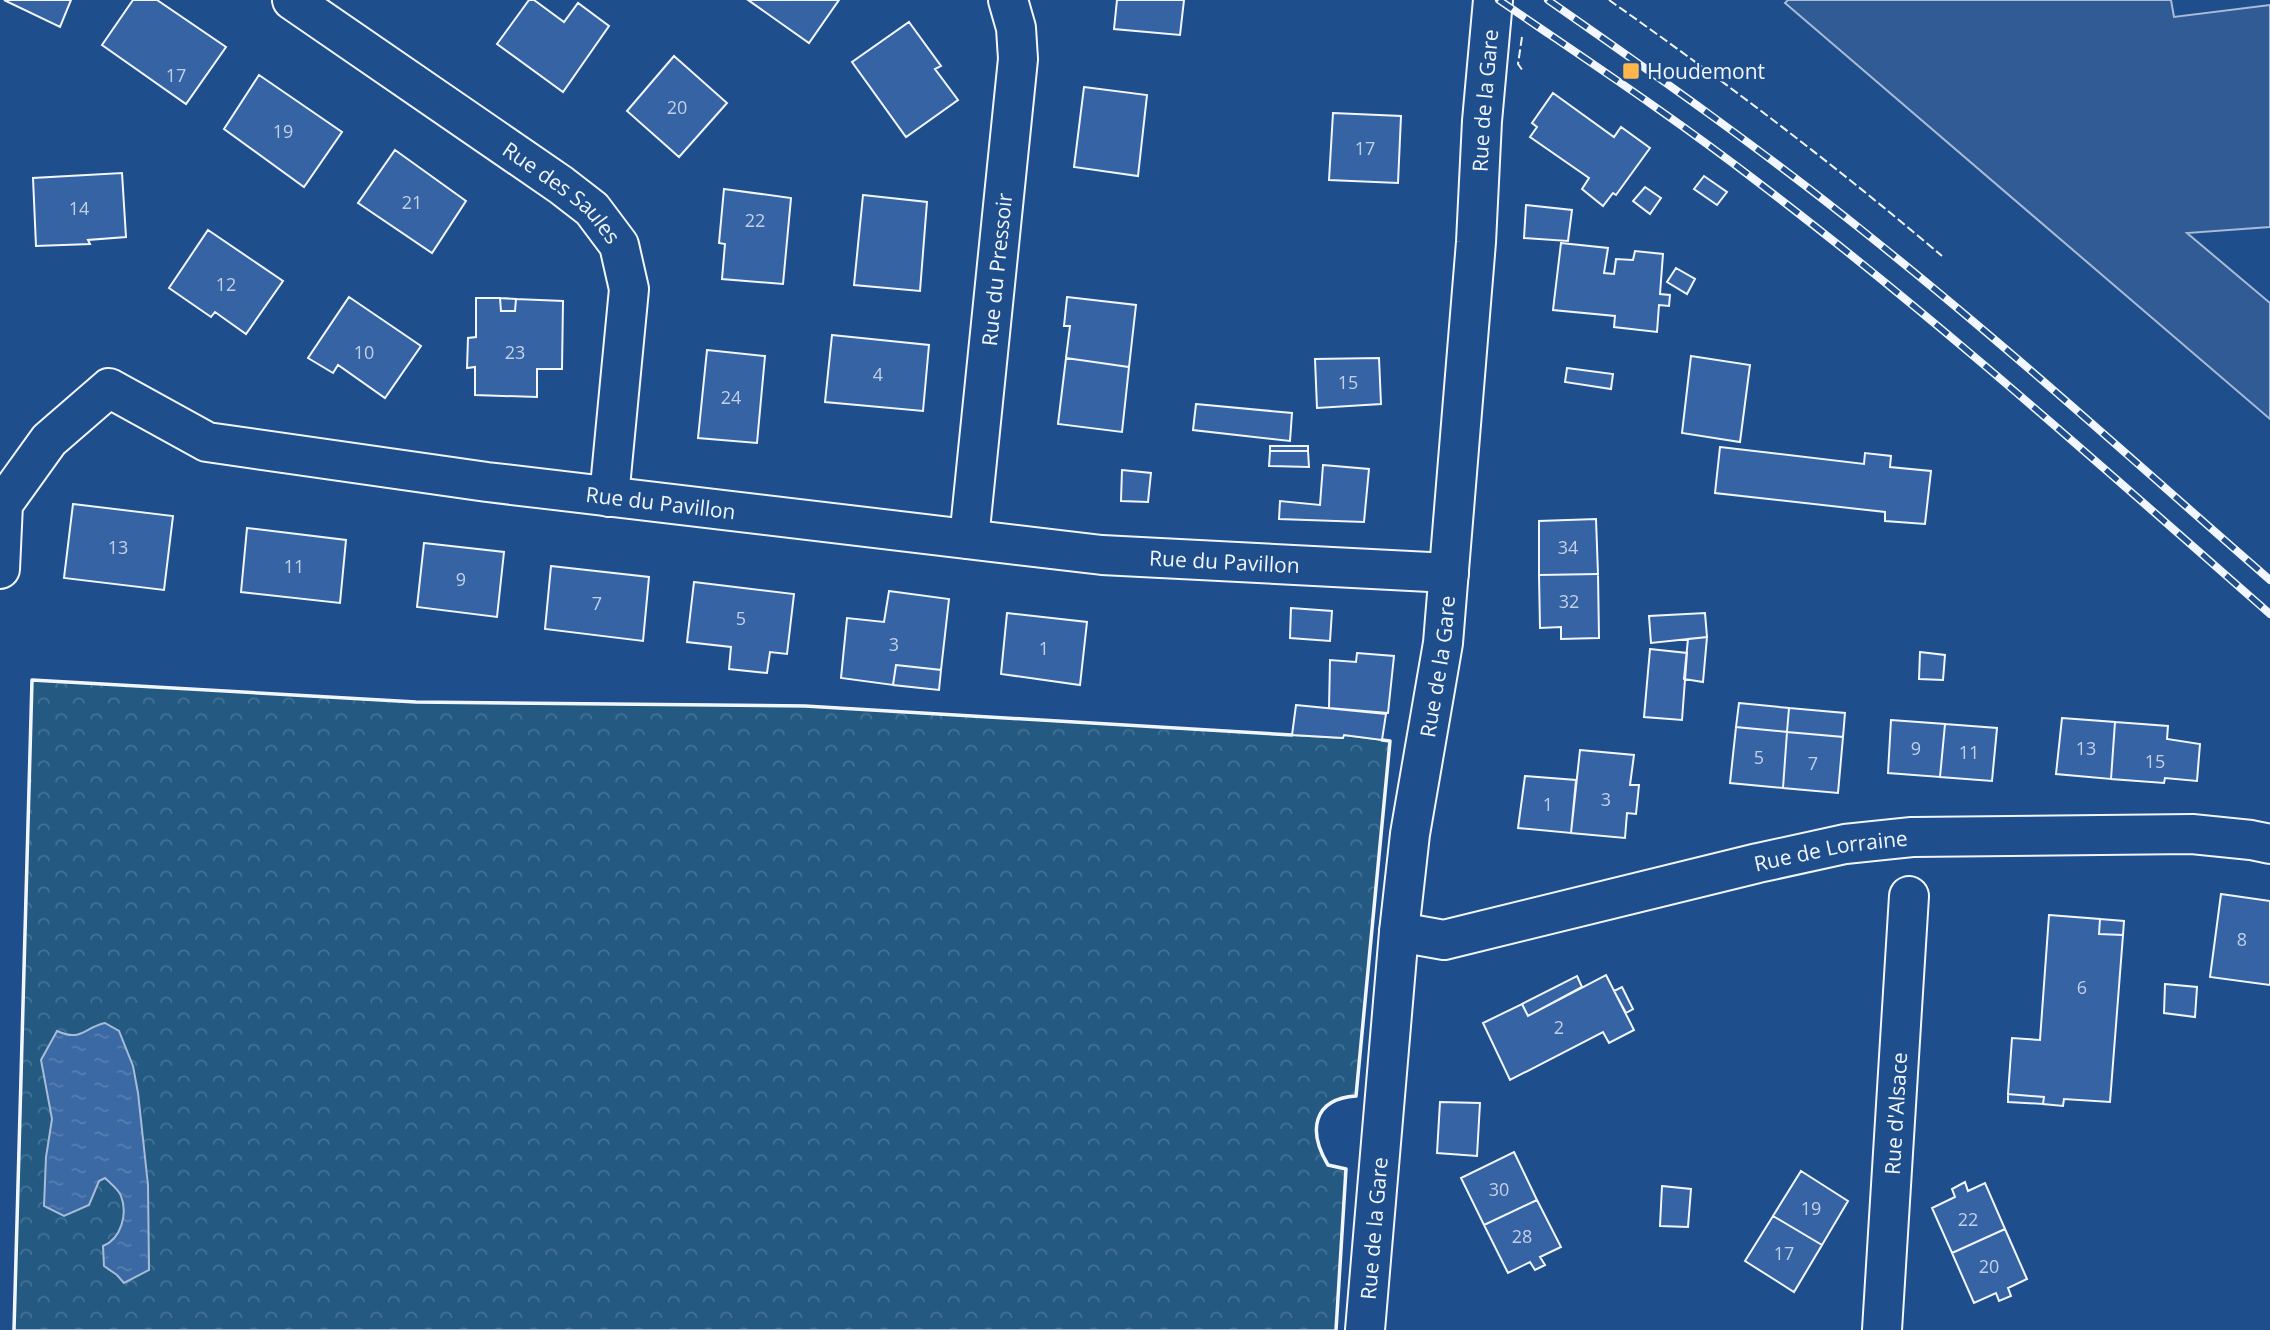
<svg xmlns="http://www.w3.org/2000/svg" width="2270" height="1330" font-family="'Open Sans',sans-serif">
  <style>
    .park { fill: url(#park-crowns); stroke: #a8bbd7; stroke-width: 2 }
    .parking { fill: #305b95; stroke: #a8bbd7; stroke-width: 2 }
    .water { fill: url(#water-ripples); stroke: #a8bbd7; stroke-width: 2 }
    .building { fill: #3563a3; stroke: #f2f6ff; stroke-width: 2 }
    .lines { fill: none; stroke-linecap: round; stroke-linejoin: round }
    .minor-casing { stroke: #f2f6ff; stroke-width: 42 }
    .minor { stroke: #1f4e8c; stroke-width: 38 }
    .rail-casing { stroke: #f2f6ff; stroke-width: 8 }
    .rail { stroke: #1f4e8c; stroke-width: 5; stroke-dasharray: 16; stroke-linecap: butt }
    .fence { stroke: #f2f6ff; stroke-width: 2; stroke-dasharray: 9 3.5; stroke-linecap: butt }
    .wall { stroke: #f2f6ff; stroke-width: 3.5 }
    .poi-dot { fill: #ffb74d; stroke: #1f4e8c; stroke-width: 2.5 }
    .labels { text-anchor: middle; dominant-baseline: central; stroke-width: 5; stroke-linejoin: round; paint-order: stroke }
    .number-label { font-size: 18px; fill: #c3d1e8 }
    .poi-label { font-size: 21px; fill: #f2f6ff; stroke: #1f4e8c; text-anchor: start }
    .street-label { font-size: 21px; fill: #f2f6ff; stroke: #1f4e8c }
  </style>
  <defs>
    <pattern id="park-crowns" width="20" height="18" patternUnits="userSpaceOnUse" patternTransform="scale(1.75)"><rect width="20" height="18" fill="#245a82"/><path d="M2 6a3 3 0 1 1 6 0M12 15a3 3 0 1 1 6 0" fill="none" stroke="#447295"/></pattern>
    <pattern id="water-ripples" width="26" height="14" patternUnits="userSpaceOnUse" patternTransform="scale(1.75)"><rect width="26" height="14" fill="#3b69a3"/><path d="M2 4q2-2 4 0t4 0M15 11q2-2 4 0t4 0" fill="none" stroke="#587fb1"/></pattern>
  </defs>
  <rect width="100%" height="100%" fill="#1f4e8c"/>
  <path class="park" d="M32,680L416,702L805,706L1342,738L1344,735L1390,741L1356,1096C1312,1099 1308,1132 1328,1165L1346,1169L1336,1330H14Z"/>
  <path class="parking" d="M1788,0H2171L2174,17L2270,5V227L2187,233L2270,303V419L1785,3Z"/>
  <path class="water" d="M105,1023L119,1031L133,1066L138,1093L148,1185L149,1270L124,1283L117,1275L104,1266L103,1246C121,1239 128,1214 121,1196C119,1190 110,1183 105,1178L99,1181L89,1205L64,1216L44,1206L46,1157L52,1119L41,1060L57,1031C82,1042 83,1028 105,1023Z"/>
  <path class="building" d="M4,0H71L60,27Z
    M133,0H157L226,47L186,104L102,45Z
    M529,0H534L564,22L578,3L609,26L563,92L497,44Z
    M748,0H839L809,43Z
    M1117,0H1184L1180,35L1114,29Z
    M909,22L941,66L935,69L958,100L906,137L852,62Z
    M674,56L727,103L679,157L627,111Z
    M259,75L342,132L304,187L224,129Z
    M1084,87L1147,95L1138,176L1074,167Z
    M1553,93L1614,137L1621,127L1650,148L1616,195L1613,193L1603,206L1582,189L1589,178L1530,137L1537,127L1532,123Z
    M1333,113L1401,116L1398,183L1329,180Z
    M395,150L466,201L432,253L358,203Z
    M122,173L126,237L88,240L90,244L36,246L33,178Z
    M1704,176L1727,192L1717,205L1694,189Z
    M1645,187L1661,198L1650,214L1633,201Z
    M724,189L791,198L783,284L722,279L725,244L719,243Z
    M863,195L927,202L920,291L854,285Z
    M1526,205L1572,210L1568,241L1524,238Z
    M208,230L283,281L246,334L215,312L211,317L169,288Z
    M1561,243L1608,248L1604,273L1614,274L1616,259L1633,260L1635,251L1663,254L1660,294L1670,295L1669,306L1659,305L1657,332L1614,327L1615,316L1553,310Z
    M1676,268L1695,279L1687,294L1667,282Z
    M349,297L421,346L385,398L338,365L333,373L308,358Z
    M1067,297L1136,305L1129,367L1066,358L1070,326H1064Z
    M476,298H500L501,311H515L516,299L563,301L562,369H537V397L475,395V367L467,368L468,338L476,337Z
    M500,298L516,299L515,311H501Z
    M832,335L929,345L923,411L825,402Z
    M707,350L765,356L757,443L698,438Z
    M1691,356L1750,365L1740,442L1682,433Z
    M1066,358L1129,367L1122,432L1058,424Z
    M1379,358L1381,404L1317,408L1315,359Z
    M1567,368L1613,374L1611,389L1565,382Z
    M1196,404L1292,413L1290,441L1193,430Z
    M1270,446H1308V451H1270Z
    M1720,447L1864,464L1865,453L1891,456L1890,467L1931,471L1925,524L1885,521V512L1715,493Z
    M1270,451H1308L1309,467L1269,466Z
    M1323,465L1369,469L1364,522L1279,519L1280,501L1320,505Z
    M1122,470L1151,473L1148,502L1121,501Z
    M73,504L173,516L164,590L64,578Z
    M1596,519L1598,574L1539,575V521Z
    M247,528L346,540L340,603L241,592Z
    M424,543L504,552L497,617L417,607Z
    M551,566L649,577L643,641L545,629Z
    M1598,574L1599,638L1561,639V627L1540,628L1539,575Z
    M694,582L794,594L787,654L770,652L767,673L729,669L731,647L687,642Z
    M889,591L949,599L941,670L896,665L893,685L841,678L847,618L884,622Z
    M1291,608L1332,611L1330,641L1290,638Z
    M1007,613L1087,622L1080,685L1001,674Z
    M1705,613L1707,637L1651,643L1649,616Z
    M1707,637L1703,682L1684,679L1688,639Z
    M1650,649L1687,653L1682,720L1644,717Z
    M1920,652L1945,655L1943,680L1919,679Z
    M1357,653L1394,656L1388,713L1329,708L1330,660L1356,662Z
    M896,665L941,670L939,690L893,685Z
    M1739,703L1789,708L1787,732L1736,727Z
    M1296,705L1386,714L1382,740L1344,735L1343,738L1292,735Z
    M1789,708L1845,713L1843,737L1787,732Z
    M2062,718L2115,722L2111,779L2056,774Z
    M1891,720L1945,724L1940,777L1888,773Z
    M2115,722L2168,726L2167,739L2200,744L2197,781L2165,778L2164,783L2111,779Z
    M1945,724L1997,728L1992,781L1940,777Z
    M1736,727L1787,732L1783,788L1730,783Z
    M1787,732L1843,737L1838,793L1783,788Z
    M1580,750L1634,755L1630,785H1639L1636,814L1627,813L1625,838L1571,833Z
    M1525,776L1576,780L1571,833L1518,828Z
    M2221,894L2270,901V985L2210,977Z
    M2049,915L2100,919L2099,934L2123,935L2110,1102L2064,1099L2063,1106L2043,1104L2044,1097L2008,1094L2012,1038L2040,1040Z
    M2100,919L2124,921L2123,935L2099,934Z
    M1606,975L1634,1030L1609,1043L1603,1032L1510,1080L1483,1023L1522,1004L1528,1016Z
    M1577,976L1582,987L1528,1016L1522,1004Z
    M2165,984L2197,987L2195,1017L2164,1013Z
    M1622,987L1633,1009L1626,1013L1614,991Z
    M2008,1094L2044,1097L2043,1104L2008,1102Z
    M1440,1102L1480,1103L1477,1156L1437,1153Z
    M1514,1152L1537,1200L1484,1225L1461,1178Z
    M1801,1171L1848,1201L1822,1245L1773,1216Z
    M1965,1182L1968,1191L1985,1183L2005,1229L1952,1253L1932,1208L1955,1197L1952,1189Z
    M1662,1186L1691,1189L1688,1227L1660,1226Z
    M1537,1200L1561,1247L1540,1257L1545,1265L1535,1270L1530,1262L1508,1273L1484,1225Z
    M1773,1216L1822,1245L1794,1292L1745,1261Z
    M2005,1229L2027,1279L2008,1288L2011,1296L1999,1301L1996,1293L1974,1303L1952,1253Z"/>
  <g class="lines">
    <g class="minor-casing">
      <g id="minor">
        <path id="s1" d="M292,0L561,185L592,209L619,245L629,289L609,497"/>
        <path id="s2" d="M969,539L1018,59L1016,28L1008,0"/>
        <path id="s3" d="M0,569L3,504L49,440L109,388L207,442L487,482L1102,555L1449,573"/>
        <path id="s4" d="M1399,932L1444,940L1758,863L1845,844L1912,837L2192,834L2251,840L2270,844"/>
        <path id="s5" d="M1365,1330L1399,932L1410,834L1443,643L1476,242L1482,121L1493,0"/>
        <path id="s6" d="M1882,1330L1909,896"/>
      </g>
    </g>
    <use href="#minor" class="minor"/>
    <g class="rail-casing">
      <path id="rail" d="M1499,0C1585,59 1672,116 1755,180C1933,315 2101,466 2270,614
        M1548,0C1657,76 1765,152 1868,235C2006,345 2137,464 2270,580"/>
    </g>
    <use href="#rail" class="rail"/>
    <path class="fence" d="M1609,0C1724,81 1835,165 1942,256
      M1522,37L1518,64L1523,71"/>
    <path class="wall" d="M14,1330L32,680L416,702L805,706L1292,735
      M1336,1330L1346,1169L1328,1165C1308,1132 1312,1099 1356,1096L1390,741L1382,740"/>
  </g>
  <rect class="poi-dot" x="1622" y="62" width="18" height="18" rx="3.5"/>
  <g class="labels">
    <g class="number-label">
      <text x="176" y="75">17</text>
      <text x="677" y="107">20</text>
      <text x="283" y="131">19</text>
      <text x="1365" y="148">17</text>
      <text x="412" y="202">21</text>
      <text x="79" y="208">14</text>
      <text x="755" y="220">22</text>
      <text x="226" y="284">12</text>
      <text x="364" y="352">10</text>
      <text x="515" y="352">23</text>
      <text x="878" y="374">4</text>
      <text x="1348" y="382">15</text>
      <text x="731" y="397">24</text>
      <text x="118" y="547">13</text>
      <text x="1568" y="547">34</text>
      <text x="294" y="566">11</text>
      <text x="461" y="579">9</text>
      <text x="1569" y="601">32</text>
      <text x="597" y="603">7</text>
      <text x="741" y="618">5</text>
      <text x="894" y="644">3</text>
      <text x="1044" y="648">1</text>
      <text x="1916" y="748">9</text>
      <text x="2086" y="748">13</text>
      <text x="1969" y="752">11</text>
      <text x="1759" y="757">5</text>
      <text x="2155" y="761">15</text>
      <text x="1813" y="763">7</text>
      <text x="1606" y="799">3</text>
      <text x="1548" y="804">1</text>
      <text x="2242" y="939">8</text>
      <text x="2082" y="987">6</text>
      <text x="1559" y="1027">2</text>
      <text x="1499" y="1189">30</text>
      <text x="1811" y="1208">19</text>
      <text x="1968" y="1219">22</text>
      <text x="1522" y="1236">28</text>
      <text x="1784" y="1253">17</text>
      <text x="1989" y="1266">20</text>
    </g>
    <g class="poi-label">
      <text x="1647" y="71">Houdemont</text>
    </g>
    <g class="street-label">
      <text stroke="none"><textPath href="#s5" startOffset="1236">Rue de la Gare</textPath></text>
      <text stroke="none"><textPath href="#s1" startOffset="332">Rue des Saules</textPath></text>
      <text stroke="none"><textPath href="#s2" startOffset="271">Rue du Pressoir</textPath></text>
      <text stroke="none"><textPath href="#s3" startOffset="793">Rue du Pavillon</textPath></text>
      <text stroke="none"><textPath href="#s3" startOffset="1360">Rue du Pavillon</textPath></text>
      <text stroke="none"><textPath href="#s5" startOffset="668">Rue de la Gare</textPath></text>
      <text stroke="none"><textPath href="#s4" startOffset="443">Rue de Lorraine</textPath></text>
      <text stroke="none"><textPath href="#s6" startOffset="217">Rue d'Alsace</textPath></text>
      <text stroke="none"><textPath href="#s5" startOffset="102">Rue de la Gare</textPath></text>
    </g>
  </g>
</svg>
